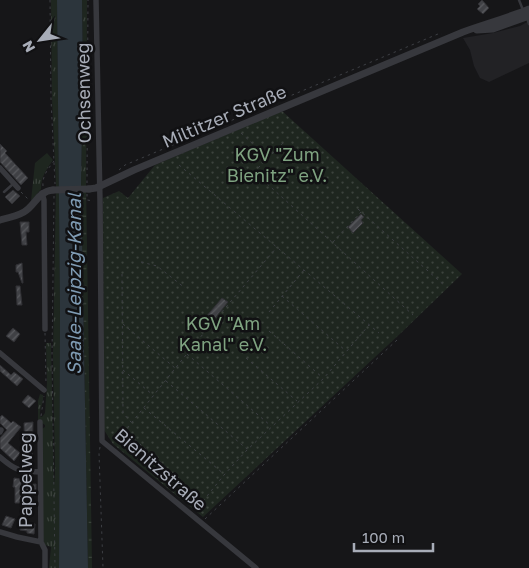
<svg xmlns="http://www.w3.org/2000/svg" width="529" height="568" font-family="'Golos Text',sans-serif">
  <style>
    .built { fill: #222225 }
    .grass { fill: url(#grass-tufts) }
    .wetland { fill: url(#wetland-marsh) }
    .garden { fill: url(#garden-dots) }
    .water { fill: #2c353c }
    .building { fill: url(#building-hatch); stroke: #303034 }
    .lines { fill: none; stroke-linecap: round; stroke-linejoin: round }
    .path { stroke: #3d3f44; stroke-width: 1; stroke-dasharray: 2.5 4; stroke-linecap: butt }
    .service { stroke: #37383d; stroke-width: 2.5 }
    .minor { stroke: #37383d; stroke-width: 5.5 }
    .tertiary { stroke: #37383d; stroke-width: 7 }
    .tertiary-bridge { stroke: #37383d; stroke-width: 7 }
    .labels { text-anchor: middle; dominant-baseline: central; stroke-width: 5; stroke-linejoin: round; paint-order: stroke }
    .street-label { font-size: 18px; fill: #a8adb8; stroke: #111113 }
    .park-label { font-size: 18px; fill: #7fa381; stroke: #111113 }
    .water-label { font-size: 19px; font-style: italic; fill: #7f9bb3; stroke: #111113 }
  </style>
  <defs>
    <pattern id="grass-tufts" width="24" height="20" patternUnits="userSpaceOnUse" patternTransform="scale(1.25)"><rect width="24" height="20" fill="#1e261f"/><path d="M3 7l-1-3M5 7V3M7 7l1-3M15 17l-1-3M17 17v-4M19 17l1-3" fill="none" stroke="#3c433d"/></pattern>
    <pattern id="wetland-marsh" width="20" height="14" patternUnits="userSpaceOnUse" patternTransform="scale(1.25)"><rect width="20" height="14" fill="#1e261f"/><path d="M1 5h8M5 5V1M11 12h8M15 12V8" fill="none" stroke="#3c433d"/></pattern>
    <pattern id="garden-dots" width="8" height="8" patternUnits="userSpaceOnUse" patternTransform="scale(1.25)"><rect width="8" height="8" fill="#1e261f"/><path d="M2 2h.1M6 6h.1" fill="none" stroke="#3c433d" stroke-width="1.8" stroke-linecap="round"/></pattern>
    <pattern id="building-hatch" width="6" height="6" patternUnits="userSpaceOnUse" patternTransform="scale(1.25)"><rect width="6" height="6" fill="#404145"/><path d="M-1 1l2-2M0 6l6-6M5 7l2-2" fill="none" stroke="#595a5e"/></pattern>
  </defs>
  <rect width="100%" height="100%" fill="#161618"/>
  <path class="built" d="M529,21V63L489,82L480,78L474,66L470,50L463,38L493,33L520,26Z"/>
  <path class="grass" d="M51,0H57L60,310L59,568H49L51,547L45,545L43,540L42,429L45,427V425L38,420V401L40,394L43,395C44,403 39,409 40,416L42,417L45,413L47,383L46,343H51L54,487L55,473L53,356L56,185L52,98Z
    M82,0H87L86,184H81L83,73Z
    M47,153L53,160C46,170 41,177 41,189L31,201L35,163Z"/>
  <path class="wetland" d="M81,184H86L92,568H88Z"/>
  <path class="garden" d="M282,111L462,274L402,332L203,517L113,444L104,430L103,198L119,191L128,198L155,165Z"/>
  <path class="water" d="M57,0H82L83,73L81,184L88,568H59L60,310Z"/>
  <path class="building" d="M482,0L489,8L483,14L477,9L480,6L478,4Z
    M0,144L7,151L5,153L28,178L21,185L0,162Z
    M13,190L20,196L12,204L5,197Z
    M361,214L364,217L361,220L363,223L353,233L348,227Z
    M20,222H29V232H26L27,245H22Z
    M22,263L23,283H22L18,272H16V265Z
    M16,286H20L22,305H17Z
    M222,298L228,302L211,323L205,318Z
    M13,328L20,334L14,342L6,336Z
    M0,365L11,375L14,372L23,379L17,386L0,371Z
    M28,395L36,401L29,408L22,402Z
    M2,415L11,423L13,421L21,427L8,443L20,453L14,461L0,448V438L7,430L0,423V417Z
    M33,422L32,462H25L24,423Z
    M14,478L22,479V485L36,484V491H24V497L23,496L20,503H15V487H13Z
    M6,516L15,519L11,528L2,525Z
    M21,520L28,521V523L35,524L34,534L27,533V531L20,530Z"/>
  <g class="lines">
    <path class="path" d="M50,0L51,99L55,184
      M241,133L267,157
      M283,143L254,172L413,315
      M179,165L379,333
      M119,170L125,165L438,34H442
      M87,183L88,0
      M43,186C42,176 48,169 54,161
      M21,192L29,200
      M87,194V200L94,201
      M54,196L52,356L55,568
      M358,209L445,286
      M333,242L361,212
      M141,262L157,266L185,288
      M122,274L123,413L131,422
      M282,296L346,351
      M269,312L304,270
      M123,324L175,368
      M269,331L323,378
      M45,333L46,384
      M187,354L271,426
      M246,358L297,401
      M123,370L153,395
      M166,381L247,449
      M144,408L224,474
      M41,416L44,396
      M100,447L99,453L103,568
      M166,467L125,431L198,340L277,247
      M199,506L224,475L247,450L324,378L369,325
      M205,519L397,340"/>
    <path class="service" d="M519,0L523,10
      M527,18L529,24
      M4,192L13,184"/>
    <path class="minor" d="M96,0L100,201L102,441L256,568
      M0,168L18,188
      M42,193L44,200L45,329
      M0,353L44,390
      M40,422L41,542L45,550V568
      M0,432L1,430
      M0,457C16,471 20,471 40,472
      M0,532L17,537L41,542"/>
    <path class="tertiary" d="M477,30L493,29L529,16
      M89,189L96,188L134,170L463,32C485,24 507,18 529,9
      M0,220C8,218 17,216 24,212C35,206 38,191 53,190"/>
    <path class="tertiary-bridge" d="M53,190L89,189"/>
  </g>
  <g class="labels">
    <g class="street-label">
      <text transform="translate(83 93) rotate(-91)">Ochsenweg</text>
      <text transform="translate(224 116) rotate(-23)">Miltitzer Straße</text>
      <text transform="translate(161 469) rotate(41)">Bienitzstraße</text>
      <text transform="translate(25 480) rotate(-90)">Pappelweg</text>
    </g>
    <g class="park-label">
      <text x="277" y="154">KGV "Zum<tspan x="277" dy="21">Bienitz" e.V.</tspan></text>
      <text x="223" y="323">KGV "Am<tspan x="223" dy="21">Kanal" e.V.</tspan></text>
    </g>
    <g class="water-label">
      <text transform="translate(73 284) rotate(-90)">Saale-Leipzig-Kanal</text>
    </g>
  </g>
  <g transform="translate(40 40) rotate(240)" stroke="#111113" stroke-width="4" paint-order="stroke">
  <path d="M0-4L9 19L0 12L-9 19Z" fill="#a8adb8"/>
  <text y="-8" font-size="14" font-weight="bold" text-anchor="middle" fill="#a8adb8">N</text>
  </g>
  <path d="M354 543v8h79v-8" fill="none" stroke="#a8adb8" stroke-width="2.5"/>
  <text x="362" y="543" font-size="15" fill="#a8adb8" stroke="#111113" stroke-width="4" paint-order="stroke">100 m</text>
</svg>
